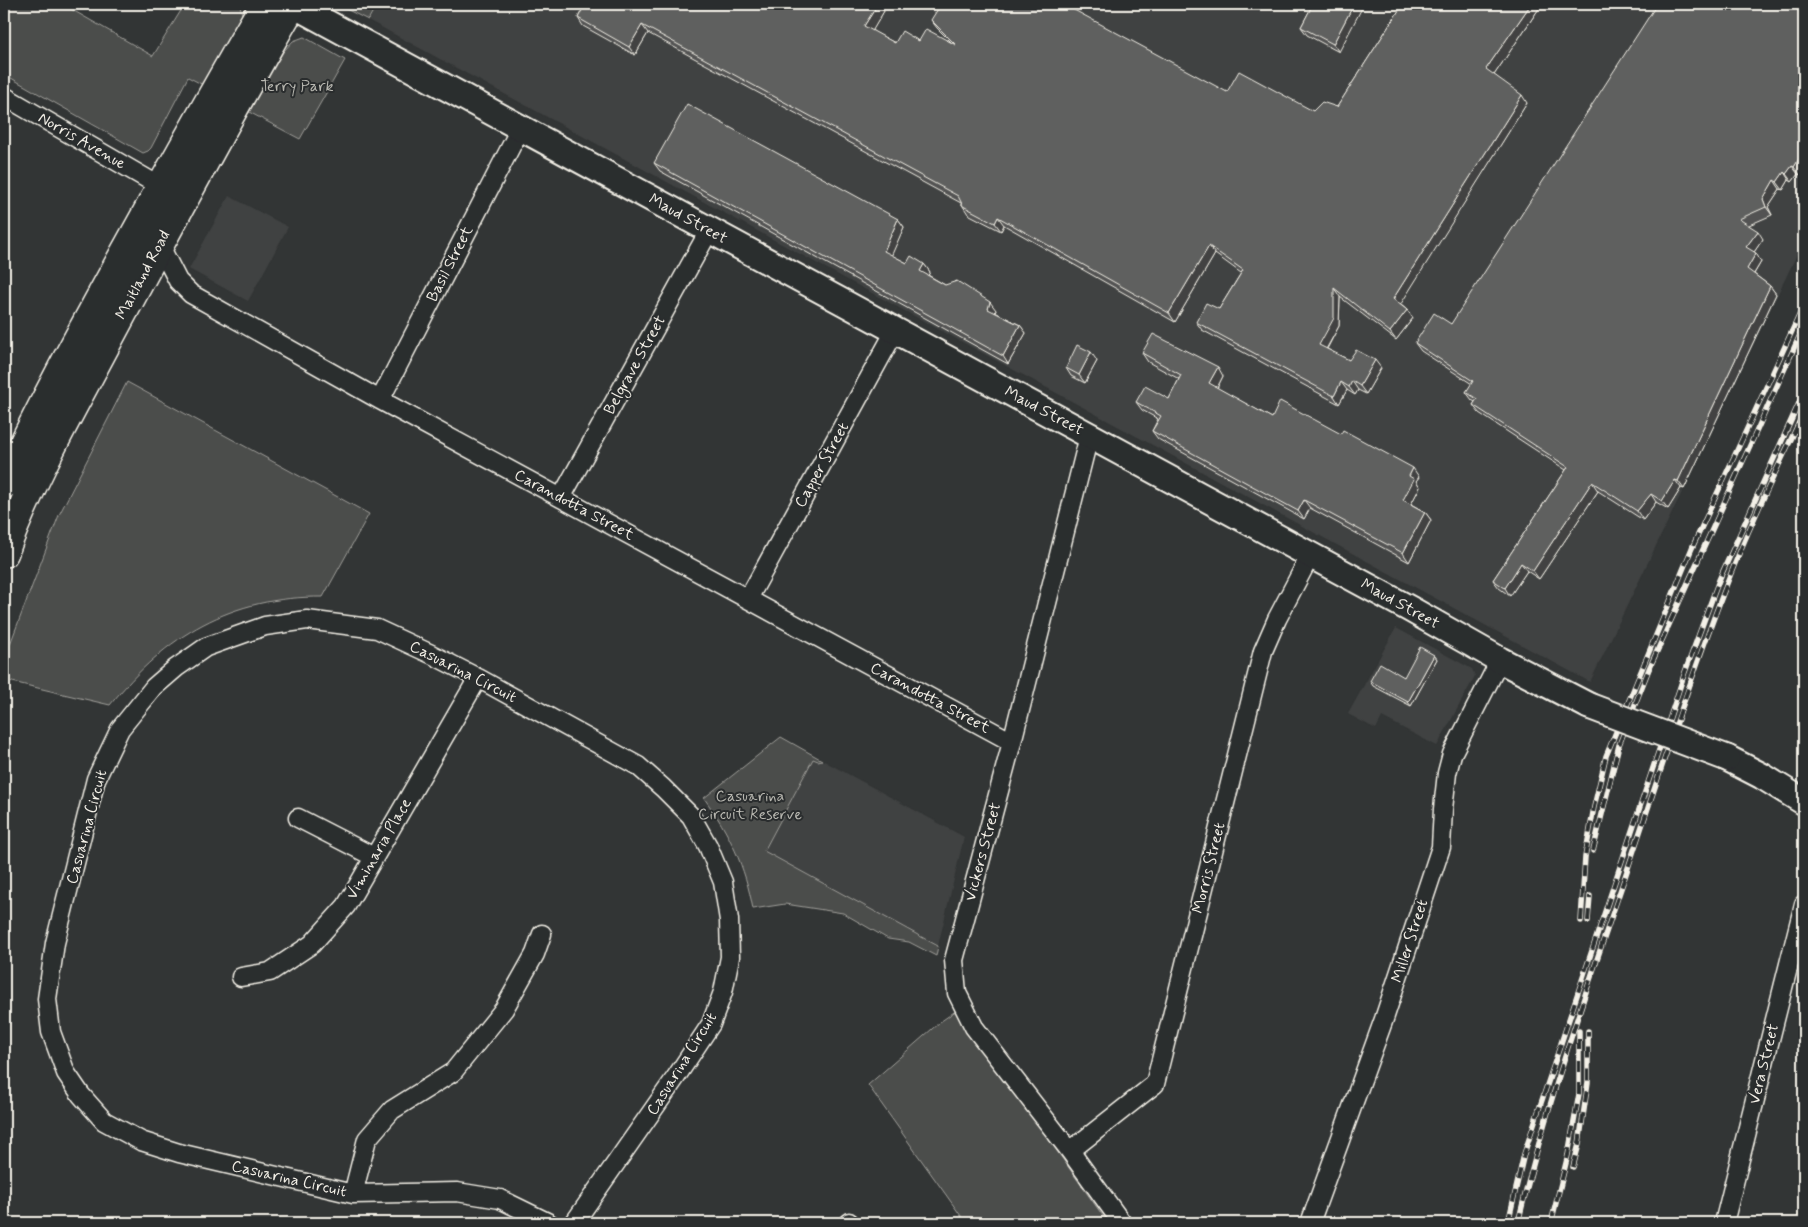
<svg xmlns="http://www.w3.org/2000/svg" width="1808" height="1227" font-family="Mynerve,sans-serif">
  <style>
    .built { fill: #404242 }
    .green { fill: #4b4d4c; stroke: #a09f9a }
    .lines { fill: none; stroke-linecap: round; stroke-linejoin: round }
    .street-casing { stroke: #f4f1e8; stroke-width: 21 }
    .secondary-casing { stroke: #f4f1e8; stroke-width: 29 }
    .primary-casing { stroke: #f4f1e8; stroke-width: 31 }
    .street { stroke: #2a2d2e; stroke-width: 18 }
    .secondary { stroke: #2a2d2e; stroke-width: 25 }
    .primary { stroke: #2a2d2e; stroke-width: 28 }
    .rail-casing { stroke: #f4f1e8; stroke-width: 5.5 }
    .rail { stroke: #2a2d2e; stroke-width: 4; stroke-dasharray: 11; stroke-linecap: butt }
    .secondary-bridge-casing { stroke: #f4f1e8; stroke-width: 29; stroke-linecap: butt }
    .secondary-bridge { stroke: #2a2d2e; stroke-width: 25 }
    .wall { fill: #525352; stroke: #f4f1e8 }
    .shaded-wall { fill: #424342; stroke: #f4f1e8 }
    .building { fill: #5f605f; stroke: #f4f1e8 }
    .labels { text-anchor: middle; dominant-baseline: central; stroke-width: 4; stroke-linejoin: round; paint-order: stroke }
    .park-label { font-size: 16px; fill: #b9b8b1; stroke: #2a2d2e }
    .street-label { font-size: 16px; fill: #f4f1e8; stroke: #2a2d2e }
  </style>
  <rect width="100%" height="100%" fill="#323535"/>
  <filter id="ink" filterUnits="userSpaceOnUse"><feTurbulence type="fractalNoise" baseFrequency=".02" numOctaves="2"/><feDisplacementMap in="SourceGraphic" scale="10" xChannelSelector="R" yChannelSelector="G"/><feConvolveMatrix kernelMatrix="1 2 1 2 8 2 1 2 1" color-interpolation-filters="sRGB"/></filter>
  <g filter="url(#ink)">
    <path class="built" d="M377,4H1804V240L1590,682L368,20Z
      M229,196L288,227L248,301L189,269Z
      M1396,628L1472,669L1475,676L1437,746L1382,717L1376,729L1348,714Z
      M813,759L818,761L822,760L964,837L938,946L764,851Z"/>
    <path class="green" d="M4,4H62L153,56L185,4H240L242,15V27L211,89L188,77L151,148L148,151L143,153L4,74Z
      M336,4H377L368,20Z
      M304,37L345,60L300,139L249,112L283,52L293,41Z
      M127,382L369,514L323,597C231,596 166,635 110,705L4,680V660L59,515Z
      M781,737L822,760L818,761L813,759L764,851L938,946L936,956L909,942L888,939L843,913L785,904L753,909C745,866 730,834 704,798Z
      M957,1010L1108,1223H966L868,1085L940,1022Z"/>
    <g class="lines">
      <g class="street-casing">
        <path id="street" d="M4,96L161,187
          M159,244L178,281L191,294L380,400L1012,742
          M380,400L521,127
          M1089,436L1012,742L954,960L957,993L974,1027L1070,1151L1122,1223
          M561,498L709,231
          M748,599L895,331
          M298,818L374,857
          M241,977L270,972L312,944L346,906L478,678
          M1070,1151L1155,1084L1263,651L1277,619L1310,556
          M353,1194L367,1139L392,1110L453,1072L504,1009L535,954L542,934
          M549,1223L500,1199L457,1192L353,1194L179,1153L141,1141L104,1121L81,1095L66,1073L51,1032L47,999L55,943L96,779L120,729L154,687L176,668L206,647L265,626L307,620L377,629L431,654L478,678L638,766L663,788L691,816L708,846L723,882L729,920L730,957L723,992L711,1024L676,1077L574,1223
          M848,1223L849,1222
          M1310,1223L1384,1019L1441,847L1443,809L1447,773L1452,754L1500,660
          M1724,1223L1804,904"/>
      </g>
      <g class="secondary-casing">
        <path id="secondary" d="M292,4L1410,609L1500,660L1589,706
          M1727,758L1762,776L1804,802"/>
      </g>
      <g class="primary-casing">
        <path id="primary" d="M4,484C41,405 83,329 125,252C171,169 217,85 265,4
          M4,553C32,478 72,409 109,339C169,227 229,114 293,4"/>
      </g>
      <use href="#street" class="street"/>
      <use href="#secondary" class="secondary"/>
      <use href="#primary" class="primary"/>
      <g class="rail-casing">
        <path id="rail" d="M1593,851L1619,745L1649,669L1804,326
          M1581,921L1585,857L1594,807L1606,756L1692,548L1804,305
          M1588,921L1590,896
          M1573,1167L1579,1144L1588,1082V1031
          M1508,1223L1524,1154L1685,672L1719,580L1804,392
          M1518,1223C1547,1103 1588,985 1628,868C1660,773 1690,678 1726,586C1749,526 1777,469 1804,412
          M1551,1223L1568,1155L1579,1094V1031"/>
      </g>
      <use href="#rail" class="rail"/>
      <g class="secondary-bridge-casing">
        <path id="secondary-bridge" d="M1589,706L1727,758"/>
      </g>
      <use href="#secondary-bridge" class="secondary-bridge"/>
    </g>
    <path class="wall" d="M585,4H879L884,11L872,31L895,43L919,41L951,42L937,28L931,20L1227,92L1313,111L1337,107L1403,4H1402H1542L1494,75L1527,103L1400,304L1407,310L1413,318L1396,340L1340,297L1339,326L1327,349L1349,360L1381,368L1366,394L1358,390L1355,395L1347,390L1339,404L1202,330L1196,322L1219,309L1241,273L1215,254L1175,322L1004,225L1001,231L968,214L961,203L648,33L635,55L583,26L578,18Z
      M1313,4L1339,52L1307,35L1301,27Z
      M1804,4V168L1800,175L1798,174L1792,182L1789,180L1783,190L1780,189L1768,207L1772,215L1749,225L1763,239L1754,252L1761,262L1754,274L1770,286L1776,294L1684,489L1681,488L1668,509L1656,502L1643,520L1598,491L1539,579L1527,571L1510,596L1499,588L1493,580L1566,470L1479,413L1473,405L1475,402L1472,400L1466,392L1472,384L1421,351L1415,343L1451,324Z
      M654,163L898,219L904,227L891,255L907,263L924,264L930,272L928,275L945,285L996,310L995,312L1020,325L1026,333L1008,364L660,171Z
      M1142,353L1223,376L1217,388L1272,418L1419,477L1416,481L1420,487L1411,504L1425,512L1431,520L1409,562L1310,508L1304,519L1158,439L1152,431L1158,419L1142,410L1136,402L1169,399L1179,379L1148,362Z
      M1097,361L1085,383L1071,376L1066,368Z
      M1434,655L1437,659L1411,706L1373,686L1370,681L1404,677Z"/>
    <path class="shaded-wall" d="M878,4H879L884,11L870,35L864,26Z
      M1354,4H1364L1339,52L1333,44Z
      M1531,4H1542L1492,78L1486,69Z
      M642,25L648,33L635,55L629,47Z
      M1522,95L1527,103L1399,307L1393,299Z
      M1804,151V168L1800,175L1794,167Z
      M1792,166L1798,174L1792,182L1786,174Z
      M1784,172L1789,180L1783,190L1777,182Z
      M1774,180L1780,189L1768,207L1772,215L1766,207L1763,199Z
      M998,217L1004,225L1001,231L995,223Z
      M898,219L904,227L890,259L884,251Z
      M1758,231L1763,239L1752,255L1746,247Z
      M1209,246L1215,254L1175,322L1169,313Z
      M1756,253L1761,262L1752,277L1747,269Z
      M924,264L930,272L926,279L920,271Z
      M1770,286L1776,294L1684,489L1678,481Z
      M1334,288L1340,297L1339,326L1324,353L1319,345Z
      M990,302L996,310L993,317L988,309Z
      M1407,310L1413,318L1396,340L1390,332Z
      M1020,325L1026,333L1008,364L1003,356Z
      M1091,352L1097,361L1085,383L1079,375Z
      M1375,360L1381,368L1366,394L1360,386Z
      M1218,367L1223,376L1215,392L1209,383Z
      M1352,381L1358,390L1355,395L1349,387Z
      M1341,382L1347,390L1339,404L1334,396Z
      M1413,468L1419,477L1416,481L1420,487L1409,508L1403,500L1409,476Z
      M1675,480L1681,488L1668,509L1662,501Z
      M1592,482L1598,491L1539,579L1533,571Z
      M1651,494L1656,502L1643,520L1637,511Z
      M1304,500L1310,508L1304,519L1298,511Z
      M1425,512L1431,520L1409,562L1403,553Z
      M1521,563L1527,571L1510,596L1505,588Z
      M1434,655L1437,659L1411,706L1408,702Z"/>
    <path class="building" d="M585,4H878L864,26L895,43L902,31L919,41L926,29L956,45L931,20L941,4H1063L1227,92L1239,71L1313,111L1322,102L1337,107L1403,4H1531L1486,69L1522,95L1393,299L1407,310L1390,332L1334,288V318L1319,345L1349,360L1356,350L1375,360L1360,386L1352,381L1349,387L1341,382L1334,396L1196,322L1206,303L1219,309L1243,270L1209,246L1169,313L998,217L995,223L963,206L958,196L642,25L629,47L578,18Z
      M1313,4H1354L1333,44L1301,27Z
      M1657,4H1804V151L1794,167L1792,166L1786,174L1784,172L1777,182L1774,180L1763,199L1766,207L1739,219L1758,231L1746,247L1756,253L1747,269L1770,286L1678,481L1675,480L1662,501L1651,494L1637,511L1592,482L1533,571L1521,563L1505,588L1493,580L1568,467L1473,405L1477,399L1466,392L1473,381L1415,343L1434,313L1451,324Z
      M687,104L898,219L884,251L907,263L911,256L924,264L920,271L945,285L957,281L990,302L988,309L1020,325L1003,356L654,163Z
      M1153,334L1218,367L1209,383L1272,418L1280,401L1341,434L1343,430L1413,468L1409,476L1414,479L1403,500L1425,512L1403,553L1304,500L1298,511L1152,431L1161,416L1136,402L1145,386L1169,399L1181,375L1142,353Z
      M1077,345L1091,352L1079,375L1066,368Z
      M1420,647L1434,655L1408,702L1370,681L1380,663L1404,677Z"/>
  </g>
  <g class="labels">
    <g class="park-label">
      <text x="297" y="86">Terry Park</text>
      <text x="750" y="796">Casuarina<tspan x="750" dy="18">Circuit Reserve</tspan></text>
    </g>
    <g class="street-label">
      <text transform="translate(82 141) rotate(30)">Norris Avenue</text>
      <text transform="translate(688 219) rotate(29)">Maud Street</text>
      <text transform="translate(450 264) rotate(-63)">Basil Street</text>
      <text transform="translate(143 275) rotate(-62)">Maitland Road</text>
      <text transform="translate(635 365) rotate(-61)">Belgrave Street</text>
      <text transform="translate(1044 411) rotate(28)">Maud Street</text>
      <text transform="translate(822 465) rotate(-61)">Capper Street</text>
      <text transform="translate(574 505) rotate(28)">Carandotta Street</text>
      <text transform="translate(1400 604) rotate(29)">Maud Street</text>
      <text transform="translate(463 672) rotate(27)">Casuarina Circuit</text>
      <text transform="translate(930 698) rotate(28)">Carandotta Street</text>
      <text transform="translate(87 827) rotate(-75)">Casuarina Circuit</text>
      <text transform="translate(379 849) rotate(-60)">Viminaria Place</text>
      <text transform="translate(983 852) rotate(-75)">Vickers Street</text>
      <text transform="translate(1209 868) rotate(-76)">Morris Street</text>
      <text transform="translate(1410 941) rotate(-72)">Miller Street</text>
      <text transform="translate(682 1064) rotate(-58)">Casuarina Circuit</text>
      <text transform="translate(1764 1064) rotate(-76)">Vera Street</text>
      <text transform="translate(289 1179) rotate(13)">Casuarina Circuit</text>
    </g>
  </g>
  <rect width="1808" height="1227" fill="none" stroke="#2a2d2e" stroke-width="20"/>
  <rect x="10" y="10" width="1788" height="1207" fill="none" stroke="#f4f1e8" stroke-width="2" filter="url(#ink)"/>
</svg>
